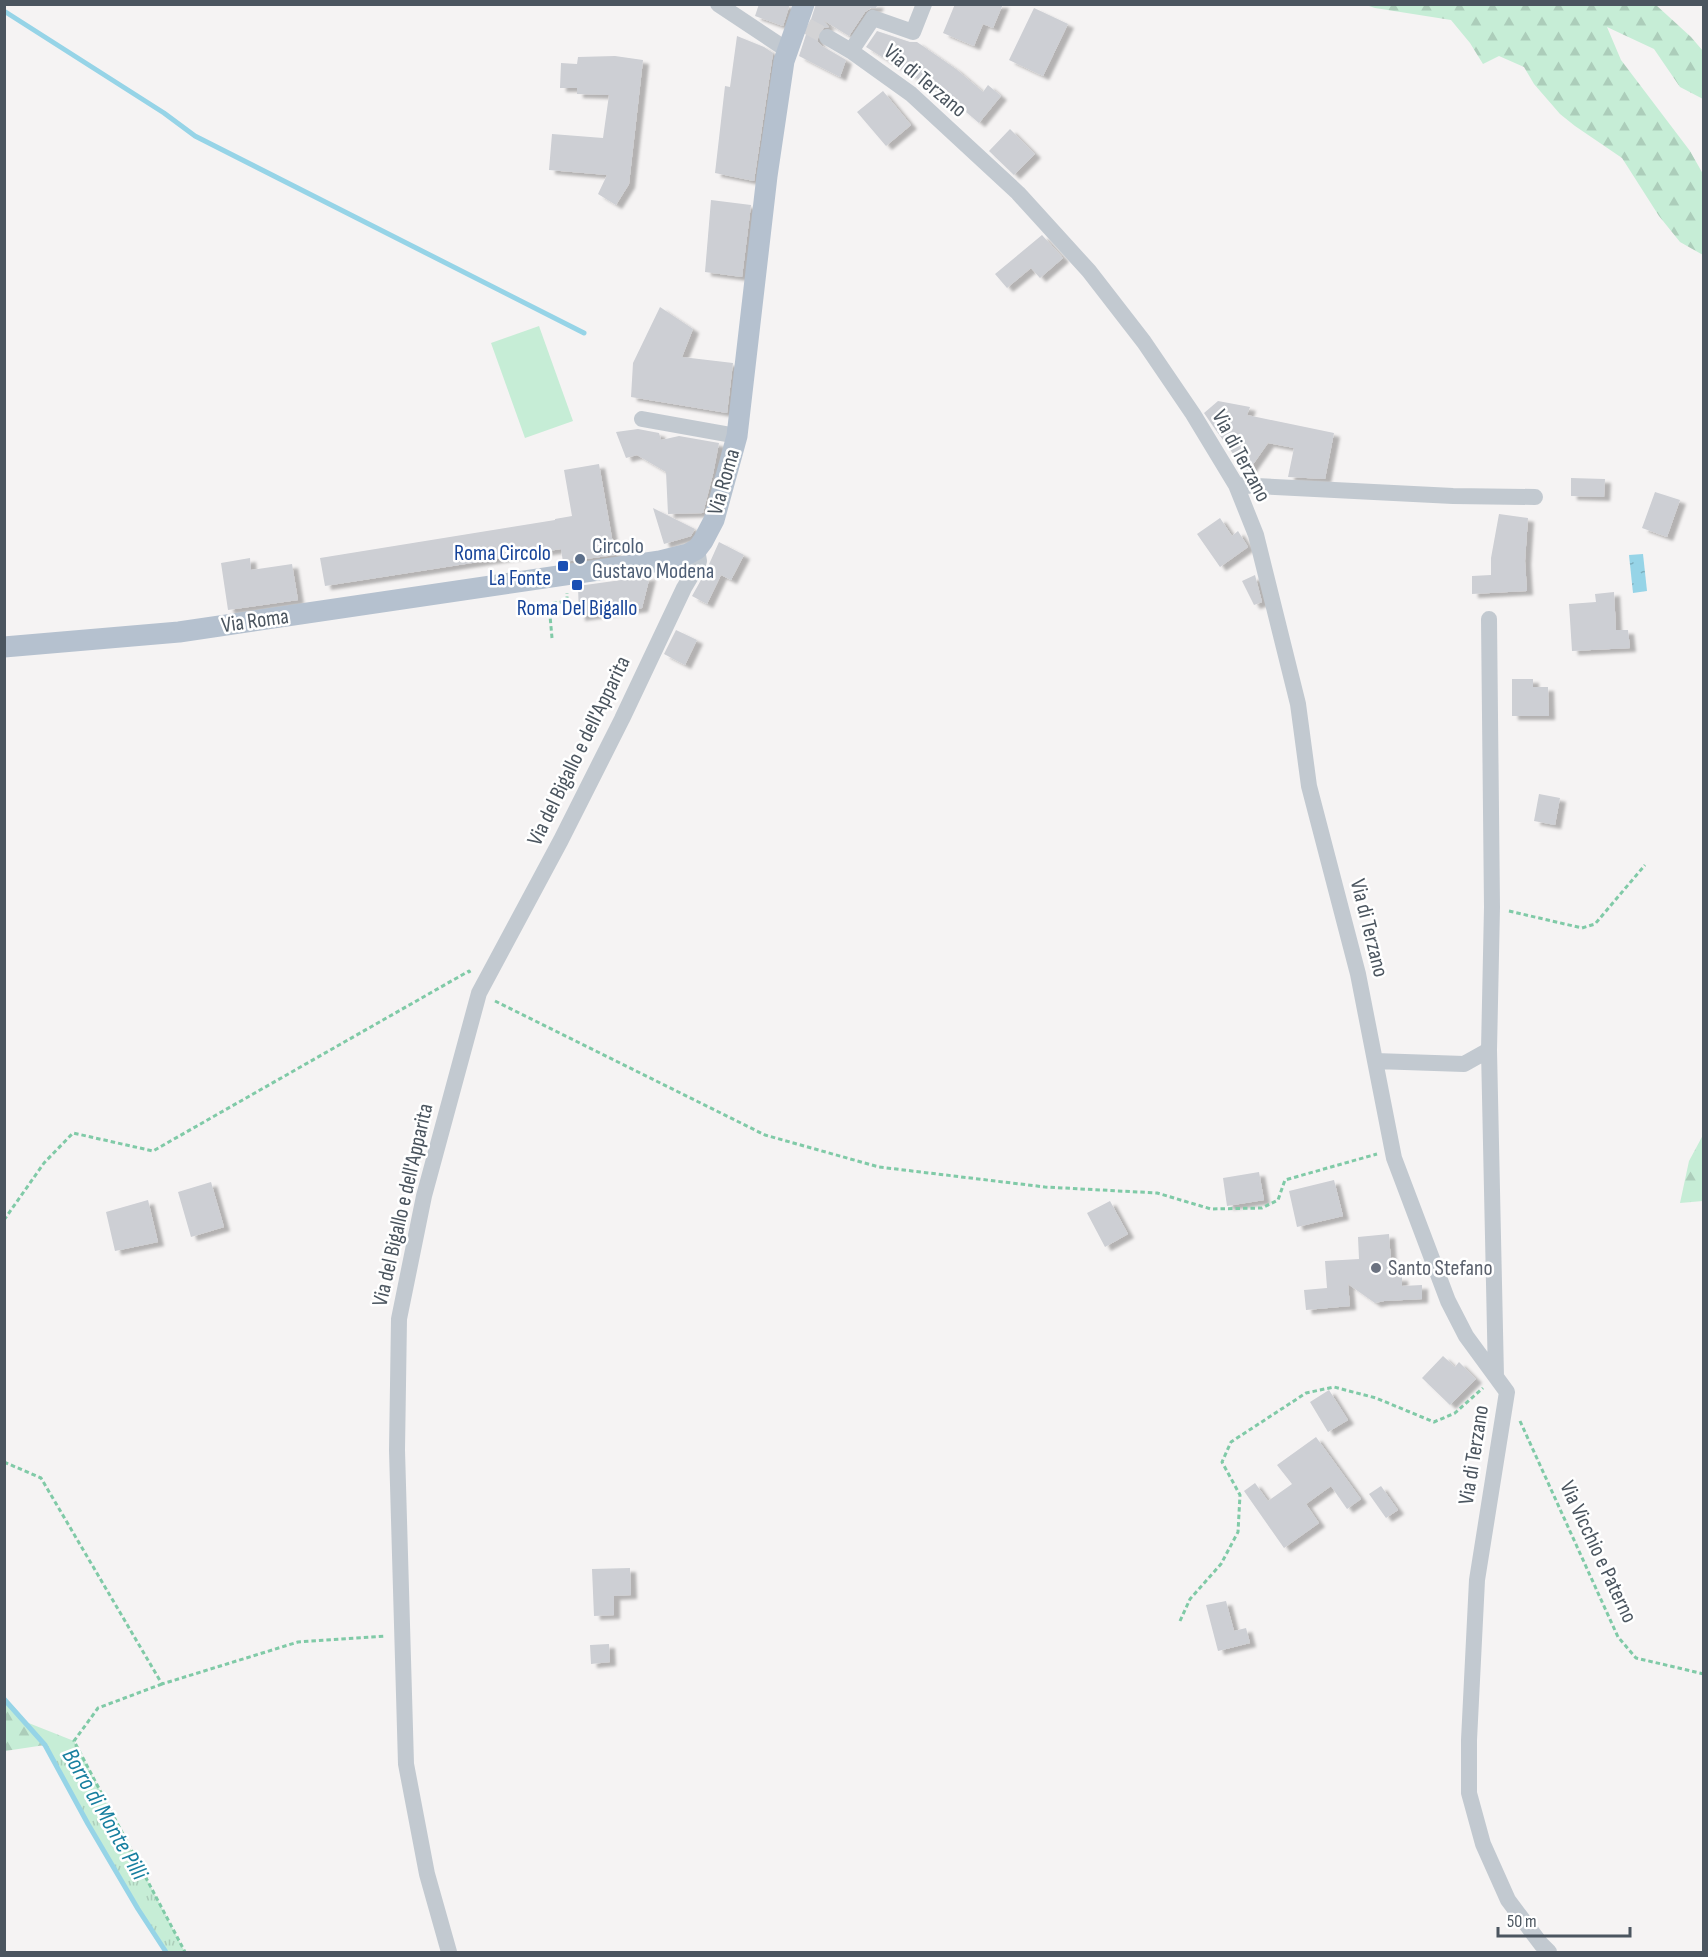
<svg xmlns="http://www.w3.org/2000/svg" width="1708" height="1957" font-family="'Sofia Sans Condensed',sans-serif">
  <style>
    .grass { fill: url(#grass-tufts) }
    .forest { fill: url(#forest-firs) }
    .park { fill: #c6edd6 }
    .water { fill: url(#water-ripples) }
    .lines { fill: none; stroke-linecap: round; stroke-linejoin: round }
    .stream { stroke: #96d4e7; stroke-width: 5 }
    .building { fill: #cdcfd4; filter: url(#shadow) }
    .minor-tunnel { stroke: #d3d3d5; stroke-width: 16; stroke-dasharray: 16 8; stroke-linecap: butt }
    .path { stroke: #80caa7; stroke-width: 3; stroke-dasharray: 4.5 3; stroke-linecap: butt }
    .minor { stroke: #c2c9d0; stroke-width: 16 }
    .major { stroke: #b5c1cf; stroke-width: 21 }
    .service-dot { fill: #5c6f8a; stroke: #fff; stroke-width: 2 }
    .transit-dot { fill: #1a4fb4; stroke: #fff; stroke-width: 2 }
    .worship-dot { fill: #6b7280; stroke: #fff; stroke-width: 2 }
    .labels { text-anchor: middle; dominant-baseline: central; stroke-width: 5; stroke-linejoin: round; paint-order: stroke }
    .street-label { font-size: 22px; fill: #4b555f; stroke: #fff }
    .service-label { font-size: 22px; fill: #4e5e75; stroke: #fff; text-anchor: start }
    .transit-label { font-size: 22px; fill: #164399; stroke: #fff; text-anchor: end }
    .worship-label { font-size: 22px; fill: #5b616d; stroke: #fff; text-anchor: start }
    .water-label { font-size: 24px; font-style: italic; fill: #177f9f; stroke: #fff }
  </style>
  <defs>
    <pattern id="grass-tufts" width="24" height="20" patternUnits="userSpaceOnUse" patternTransform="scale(1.5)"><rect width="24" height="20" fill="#c6edd6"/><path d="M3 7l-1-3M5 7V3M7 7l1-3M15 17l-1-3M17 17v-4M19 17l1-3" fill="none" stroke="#accdba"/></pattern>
    <pattern id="forest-firs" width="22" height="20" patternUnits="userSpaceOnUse" patternTransform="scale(1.5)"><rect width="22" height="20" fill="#c6edd6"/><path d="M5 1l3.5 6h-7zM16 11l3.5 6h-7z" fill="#accdba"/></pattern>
    <pattern id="water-ripples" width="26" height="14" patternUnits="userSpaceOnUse" patternTransform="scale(1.5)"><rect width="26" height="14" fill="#96d4e7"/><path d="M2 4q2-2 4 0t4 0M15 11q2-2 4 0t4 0" fill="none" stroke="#7cafbe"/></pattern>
    <filter id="shadow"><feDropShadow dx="6" dy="4" stdDeviation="1.5" flood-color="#0004"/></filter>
  </defs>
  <rect width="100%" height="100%" fill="#f5f3f3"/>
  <path class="grass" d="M26,1722L74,1741L185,1952H166L138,1909L88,1824L45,1745Z"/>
  <path class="forest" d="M1366,5H1656L1691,37L1703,51V99L1680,87L1654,49L1607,27L1621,60L1690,151L1703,174V255L1680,242L1659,216L1622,158L1575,126L1560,114L1534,84L1524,67L1499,56L1483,64L1470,43L1451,20L1375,8Z
    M1703,1135V1201L1680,1203L1689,1161Z
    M5,1699L45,1745L5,1751Z"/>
  <path class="park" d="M539,326L573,421L525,438L491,343Z"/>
  <path class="water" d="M1643,554L1647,591L1633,593L1629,555Z"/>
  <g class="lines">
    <path class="stream" d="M4,11L164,113L195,136L584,333
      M4,1699L45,1745L88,1824L138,1909L166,1952"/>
  </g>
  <path class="building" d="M759,4H790L783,26L755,16Z
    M816,4H878L876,8H871L865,12L849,36L823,20L829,27L822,28L818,31L817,36L818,42L822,46L846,60L840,77L799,56Z
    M955,4H1003L993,28L983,24L974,46L943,33Z
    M1034,8L1068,24L1043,76L1009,60Z
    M877,31L910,42H917L956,69L983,92L988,85L1001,96L979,123L937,87L934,89L866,47Z
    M737,36L764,47L773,53L754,181L715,173L725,86L730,87Z
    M615,56L643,60L629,184L616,205L598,194L607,175L549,170L552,134L603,138L609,95L577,94V88H560L561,63L577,64L578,57Z
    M883,91L911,125L886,146L857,112Z
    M1010,129L1035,154L1014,175L989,151Z
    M711,200L751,205L742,277L705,272Z
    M1042,235L1063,258L1040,278L1031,268L1007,288L995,274Z
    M660,307L693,329L682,357L733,363L727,413L631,397L633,363Z
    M1218,401L1250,407L1247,415L1334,433L1325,479L1288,477L1294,448L1268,443L1247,473L1215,429L1204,413Z
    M638,429L659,433L661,440L679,436L719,443L713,474L703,513L668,514L666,472L637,455L626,458L616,432Z
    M599,464L615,555L563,562L561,549L325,586L320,558L555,520V519L572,516L564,470Z
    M1571,478L1605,479L1604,497L1571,496Z
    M1655,492L1680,500L1667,537L1642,528Z
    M653,508L695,529L692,534L691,536L664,544Z
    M1499,514L1528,518L1525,561L1527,591L1472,594V576L1491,575V558Z
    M1220,518L1232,536L1238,531L1248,547L1220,567L1197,534Z
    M719,542L744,555L731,580L721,575L707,604L692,596L706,571Z
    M250,558L251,570L292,564L298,600L228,610L221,563Z
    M1255,575L1262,602L1254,605L1242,581Z
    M650,576L642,608L579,617L578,586Z
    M1614,592L1616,630H1628L1630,648L1572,651L1569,604L1596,602L1595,594Z
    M676,630L697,640L685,665L664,654Z
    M1512,679H1533V687H1548L1549,716H1512Z
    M1539,794L1560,798L1555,825L1534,821Z
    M1259,1172L1264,1200L1227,1206L1223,1178Z
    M1334,1180L1343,1216L1297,1227L1289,1191Z
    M211,1182L224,1227L191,1237L178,1192Z
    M148,1200L158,1242L115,1251L106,1212Z
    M1110,1201L1128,1234L1105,1247L1087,1213Z
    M1389,1234L1392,1277H1402V1286L1422,1285V1299L1384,1301L1375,1303L1348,1284L1350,1306L1306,1310L1304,1290L1327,1288L1325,1261L1359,1259L1358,1237Z
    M1443,1356L1455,1367L1459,1362L1476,1379L1450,1405L1422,1378Z
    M1329,1390L1348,1420L1328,1432L1310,1402Z
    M1316,1437L1361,1499L1347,1509L1331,1486L1306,1504L1319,1523L1284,1548L1244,1491L1255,1483L1268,1501L1292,1484L1277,1465Z
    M1381,1486L1398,1510L1386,1518L1369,1494Z
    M630,1568L631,1595L614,1596V1615L594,1616L592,1569Z
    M1226,1601L1234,1631L1246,1628L1250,1643L1218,1651L1206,1605Z
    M609,1644L610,1662L591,1664L590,1645Z"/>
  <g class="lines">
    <path class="minor-tunnel" d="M807,26L827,37"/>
    <path class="path" d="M552,638L549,604L567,601V593
      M1509,911L1582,928L1595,924L1645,865
      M495,1001L765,1135L879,1167L1045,1187L1157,1193L1211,1209L1262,1208L1278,1200L1285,1180L1377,1154
      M4,1220L44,1163L73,1133L153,1151L469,971L470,973
      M1520,1421L1618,1637L1636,1658L1704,1674
      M4,1462L41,1478L162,1684L298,1642L386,1636
      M1180,1621L1190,1599L1221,1564L1238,1532L1240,1495L1222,1462L1231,1442L1306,1393L1334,1387L1376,1398L1434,1422L1455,1413L1483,1388
      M162,1684L98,1708L74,1741L185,1952"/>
    <path class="minor" d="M718,4L787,50
      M827,37L851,51L911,94L1018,193L1089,271L1144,342L1193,414L1236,485L1256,535L1298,704L1309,786L1358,974L1394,1158L1448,1301L1466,1336L1507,1392L1477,1580L1469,1740V1793L1483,1844L1508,1900L1541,1944L1549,1952
      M851,51L873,18L913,32L924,4
      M642,419L737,436
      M1236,485L1453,496L1535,497
      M1489,619L1492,907L1489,1050L1496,1377
      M1375,1061L1464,1064L1489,1050
      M449,1952L427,1874L406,1764L397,1450L399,1319L424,1196L479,993L561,840L622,719L684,588L697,566L699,561L697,549"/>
    <path class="major" d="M4,647L179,632L660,561L688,554L697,549L703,541L714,520L737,436L767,176L784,61L804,4"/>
  </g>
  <circle class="service-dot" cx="580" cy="559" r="6"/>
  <g class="transit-dot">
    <rect x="557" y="560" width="12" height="12" rx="3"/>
    <rect x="571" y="579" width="12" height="12" rx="3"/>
  </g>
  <circle class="worship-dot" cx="1376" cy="1268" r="6"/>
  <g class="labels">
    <g class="street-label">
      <text transform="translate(925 81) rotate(40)">Via di Terzano</text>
      <text transform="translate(1241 456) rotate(62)">Via di Terzano</text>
      <text transform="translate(724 482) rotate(-74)">Via Roma</text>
      <text transform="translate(255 621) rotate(-8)">Via Roma</text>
      <text transform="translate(579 751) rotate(-64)">Via del Bigallo e dell'Apparita</text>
      <text transform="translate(1369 928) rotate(76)">Via di Terzano</text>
      <text transform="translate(403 1205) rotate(-77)">Via del Bigallo e dell'Apparita</text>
      <text transform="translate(1474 1455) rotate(-81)">Via di Terzano</text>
      <text transform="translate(1598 1552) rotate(65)">Via Vicchio e Paterno</text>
    </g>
    <g class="service-label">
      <text x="592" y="546">Circolo<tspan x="592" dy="25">Gustavo Modena</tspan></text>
    </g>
    <g class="transit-label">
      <text x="551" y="553">Roma Circolo<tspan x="551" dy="25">La Fonte</tspan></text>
      <text x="577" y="608" text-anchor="middle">Roma Del Bigallo</text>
    </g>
    <g class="worship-label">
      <text x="1388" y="1268">Santo Stefano</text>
    </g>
    <g class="water-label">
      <text transform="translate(105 1814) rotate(60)">Borro di Monte Pilli</text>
    </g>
  </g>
  <rect width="1708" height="1957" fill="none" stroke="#4b555f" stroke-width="12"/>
  <path d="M1498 1927v9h132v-9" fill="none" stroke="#4b555f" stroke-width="3"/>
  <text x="1507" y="1927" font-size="18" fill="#4b555f" stroke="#ffffff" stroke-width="4.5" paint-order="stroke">50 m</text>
</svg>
